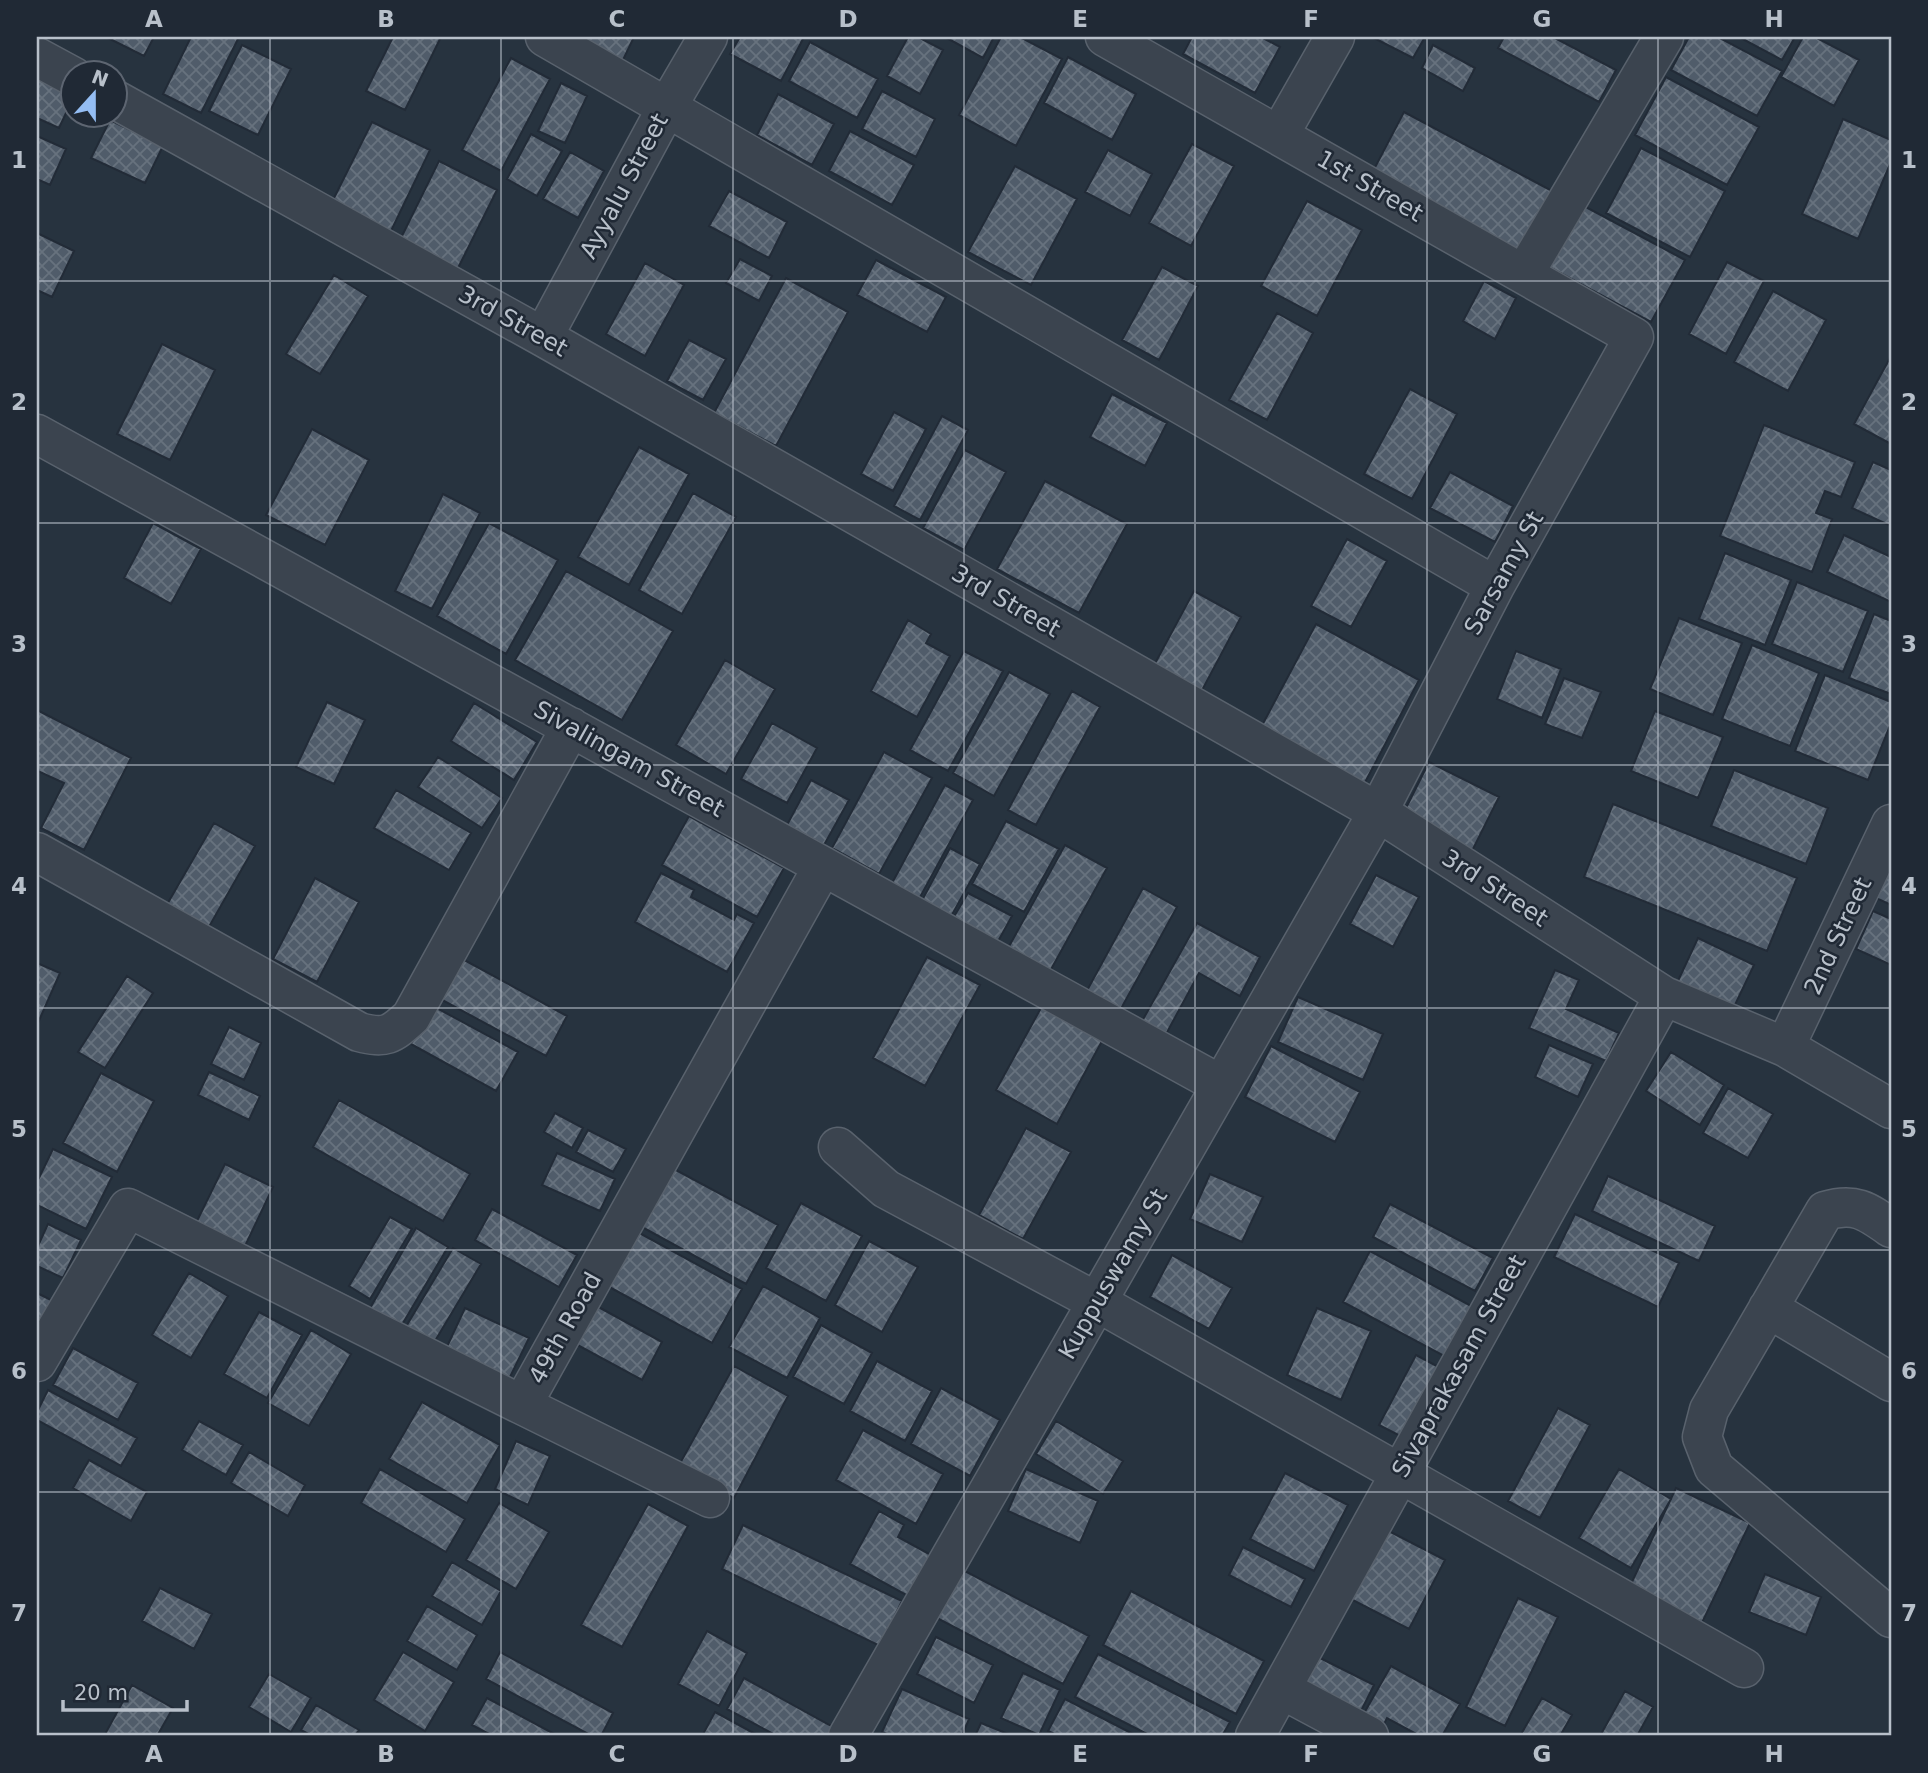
<svg xmlns="http://www.w3.org/2000/svg" width="1928" height="1773" font-family="'DejaVu Sans',sans-serif">
  <style>
    .building { fill: url(#building-cross-hatch); stroke: #222b37; stroke-width: 2 }
    .lines { fill: none; stroke-linecap: round; stroke-linejoin: round }
    .minor-casing { stroke: #59626d; stroke-width: 41 }
    .minor { stroke: #3b444f; stroke-width: 38 }
    .grid { fill: none; stroke: #b8c0ca; stroke-width: 2; stroke-opacity: 0.55 }
    .labels { text-anchor: middle; dominant-baseline: central; stroke-width: 5; stroke-linejoin: round; paint-order: stroke }
    .street-label { font-size: 24px; fill: #b8c0ca; stroke: #202935 }
    .neatline { fill: none; stroke: #b8c0ca; stroke-width: 2.5 }
    .grid-label { font-size: 23px; text-anchor: middle; font-weight: bold; fill: #b8c0ca }
  </style>
  <defs>
    <pattern id="building-cross-hatch" width="8" height="8" patternUnits="userSpaceOnUse" patternTransform="scale(1.75)"><rect width="8" height="8" fill="#505c6a"/><path d="M0 0l8 8M0 8l8-8" fill="none" stroke="#67727e"/></pattern>
  </defs>
  <rect width="100%" height="100%" fill="#27333f"/>
  <path class="building" d="M106,37H154L144,56Z
    M191,37H239L201,113L163,94Z
    M393,37H441L405,110L366,91Z
    M586,37H634L622,62L583,43Z
    M740,37H804L781,81L730,54Z
    M908,37H918L943,50L920,94L887,76Z
    M945,37H994L983,58Z
    M1001,37H1020L1062,59L1016,146L959,115Z
    M1192,37H1261L1280,47L1255,93L1183,54Z
    M1372,37H1425L1413,58Z
    M1504,37H1553L1616,70L1599,102L1498,48Z
    M1689,37H1718L1782,71L1757,116L1671,70Z
    M1739,37H1795L1782,60Z
    M1803,37H1815L1859,60L1834,106L1781,77Z
    M810,42L878,79L857,118L789,81Z
    M242,45L291,69L258,135L209,111Z
    M1433,45L1475,68L1463,91L1422,68Z
    M1068,57L1136,94L1112,140L1044,103Z
    M511,58L550,79L501,171L462,150Z
    M37,69L74,86V96L59,128L37,118Z
    M1666,77L1759,127L1727,185L1635,135Z
    M561,83L587,96L565,143L538,131Z
    M882,91L935,119L916,157L862,129Z
    M778,94L834,124L812,165L757,135Z
    M1404,112L1554,192L1520,255L1371,175Z
    M1843,119L1891,140V162L1858,239L1802,214Z
    M110,120L163,146L145,183L91,158Z
    M372,122L430,150L390,233L331,204Z
    M850,131L914,165L892,205L829,171Z
    M531,134L562,151L537,196L507,179Z
    M37,136L66,149L50,185L37,179Z
    M1192,144L1234,166L1191,246L1149,223Z
    M1641,148L1725,191L1690,257L1606,213Z
    M1108,150L1152,174L1130,216L1085,192Z
    M570,152L604,171L578,218L543,199Z
    M439,161L497,190L457,270L399,242Z
    M1015,166L1077,199L1031,285L968,252Z
    M729,191L787,222L769,258L709,226Z
    M1307,201L1362,230L1317,316L1261,286Z
    M1582,205L1685,260L1651,322L1549,267Z
    M37,233L74,251L52,297L37,290Z
    M740,259L772,276L759,301L726,283Z
    M876,260L946,297L927,332L857,295Z
    M1727,262L1764,281L1726,354L1689,334Z
    M645,263L684,285L645,356L606,334Z
    M1162,267L1198,286L1159,360L1122,340Z
    M334,275L368,296L320,374L286,354Z
    M786,278L848,312L776,446L714,413Z
    M1484,281L1516,298L1495,339L1463,321Z
    M1773,291L1826,320L1788,391L1734,362Z
    M1277,313L1313,333L1267,420L1229,400Z
    M689,340L726,359L703,400L667,381Z
    M162,344L215,370L170,460L117,434Z
    M1891,356V444L1854,424Z
    M1410,389L1457,414L1412,499L1364,474Z
    M1112,394L1167,423L1145,466L1090,437Z
    M894,412L926,429L893,491L861,474Z
    M942,416L968,430L920,520L894,506Z
    M1764,425L1855,462L1841,497L1825,491L1816,513L1832,519L1812,572L1720,536Z
    M312,429L369,460L325,545L266,515Z
    M639,447L689,474L629,585L578,557Z
    M965,450L1006,472L964,550L923,528Z
    M1873,462L1891,470V526L1852,508Z
    M1450,472L1513,506L1495,542L1430,508Z
    M1045,481L1127,524L1079,613L997,569Z
    M693,493L736,517L682,614L639,590Z
    M443,494L480,513L432,609L395,591Z
    M153,523L201,549L171,604L124,578Z
    M489,523L558,560L506,654L437,616Z
    M1844,535L1891,557V602L1827,572Z
    M1347,539L1387,561L1351,627L1311,606Z
    M1725,553L1791,580L1765,645L1699,619Z
    M566,571L673,631L622,720L515,660Z
    M1797,582L1868,611L1843,672L1772,644Z
    M1194,591L1241,617L1200,694L1152,669Z
    M1874,614L1891,621V694L1849,678Z
    M1679,618L1742,643L1713,715L1650,689Z
    M908,620L931,634L926,643L950,656L917,717L871,691Z
    M1316,624L1419,680L1362,788L1258,733Z
    M1752,645L1819,673L1790,746L1722,719Z
    M964,651L1003,671L948,771L910,750Z
    M1516,651L1561,669L1542,718L1497,699Z
    M725,660L775,689L726,774L676,745Z
    M1009,672L1050,694L994,796L953,773Z
    M1825,675L1891,702V723L1868,780L1795,751Z
    M1564,678L1601,692L1582,738L1545,724Z
    M1072,691L1100,707L1036,825L1008,810Z
    M327,702L365,720L334,784L296,767Z
    M474,703L537,742L514,780L451,741Z
    M37,710L131,758L84,850L41,828L64,783L38,771L37,773Z
    M1655,711L1723,737L1698,798L1631,771Z
    M772,723L817,748L787,803L741,779Z
    M884,752L932,778L879,874L832,848Z
    M438,757L502,798L482,828L418,787Z
    M1429,762L1499,797L1472,851L1402,816Z
    M1734,770L1828,808L1806,864L1711,826Z
    M811,780L849,800L824,845L787,825Z
    M945,785L973,800L919,899L891,885Z
    M396,790L471,833L449,870L374,828Z
    M1613,804L1797,878L1767,951L1584,877Z
    M689,816L784,868L757,917L662,865Z
    M1006,821L1059,849L1024,912L972,884Z
    M214,823L255,846L206,932L165,908Z
    M1065,845L1107,868L1049,973L1007,950Z
    M950,848L980,864L948,922L919,906Z
    M1891,861V905L1874,897Z
    M661,873L694,890L691,897L734,920L737,914L754,923L727,972L635,922Z
    M1376,875L1419,897L1393,947L1350,924Z
    M315,878L359,902L317,982L273,959Z
    M1143,888L1177,907L1118,1014L1084,996Z
    M968,893L1012,916L996,945L952,920Z
    M1873,911L1891,919V965L1856,949Z
    M1197,923L1260,957L1240,996L1199,973L1165,1036L1141,1023Z
    M1698,938L1754,965L1733,1009L1677,983Z
    M455,955L567,1016L546,1056L433,995Z
    M927,957L980,985L925,1086L873,1058Z
    M37,963L60,973L37,1025Z
    M1555,970L1579,980L1566,1009L1619,1033L1606,1061L1529,1028Z
    M127,976L153,993L105,1068L78,1052Z
    M1047,997L1108,1030L1057,1124L996,1090Z
    M1298,997L1383,1034L1363,1080L1278,1042Z
    M433,1006L518,1052L496,1091L411,1044Z
    M229,1027L261,1043L244,1080L211,1064Z
    M1549,1045L1593,1064L1578,1097L1535,1077Z
    M1271,1046L1360,1092L1335,1142L1245,1097Z
    M1671,1052L1724,1085L1700,1125L1646,1091Z
    M209,1072L260,1096L249,1120L198,1095Z
    M101,1073L154,1101L117,1172L63,1143Z
    M1728,1088L1773,1114L1748,1158L1703,1133Z
    M339,1100L470,1174L443,1221L313,1147Z
    M555,1113L583,1128L572,1148L544,1132Z
    M1026,1128L1071,1152L1023,1239L979,1215Z
    M588,1130L626,1149L613,1172L576,1152Z
    M53,1149L112,1177L86,1229L37,1205V1182Z
    M557,1153L615,1179L600,1211L542,1185Z
    M225,1164L273,1187L245,1246L196,1223Z
    M674,1169L778,1225L746,1284L642,1227Z
    M1210,1174L1263,1197L1242,1242L1190,1219Z
    M1608,1176L1715,1226L1699,1261L1592,1211Z
    M801,1203L862,1236L826,1301L766,1268Z
    M1390,1204L1493,1258L1475,1291L1373,1237Z
    M492,1209L577,1255L559,1287L475,1240Z
    M1575,1214L1679,1263L1658,1307L1554,1257Z
    M390,1217L412,1229L370,1299L349,1286Z
    M48,1224L81,1240L63,1278L37,1266V1248Z
    M416,1228L448,1247L400,1328L369,1310Z
    M632,1229L742,1289L712,1343L602,1283Z
    M869,1241L918,1267L882,1332L835,1305Z
    M453,1248L481,1264L432,1346L404,1330Z
    M1370,1251L1473,1307L1446,1357L1343,1302Z
    M1172,1255L1232,1288L1209,1329L1150,1297Z
    M189,1273L228,1296L191,1358L152,1335Z
    M763,1286L820,1318L787,1378L729,1347Z
    M37,1293L63,1306L37,1356Z
    M593,1304L662,1342L642,1380L572,1342Z
    M465,1308L529,1338L508,1381L445,1351Z
    M1317,1308L1371,1331L1341,1400L1287,1375Z
    M259,1312L302,1335L267,1398L224,1374Z
    M821,1325L872,1353L844,1404L793,1377Z
    M311,1330L351,1354L309,1426L268,1403Z
    M73,1348L138,1383L118,1420L53,1385Z
    M1416,1355L1448,1372L1410,1441L1379,1425Z
    M877,1361L932,1391L905,1441L850,1411Z
    M734,1366L788,1396L734,1498L678,1467Z
    M941,1388L1000,1420L970,1476L911,1444Z
    M48,1390L137,1438L121,1466L37,1420V1412Z
    M422,1402L500,1445L467,1503L389,1459Z
    M1558,1408L1590,1425L1540,1518L1508,1501Z
    M199,1421L243,1445L226,1475L182,1450Z
    M1056,1421L1123,1461L1103,1494L1036,1454Z
    M863,1430L943,1474L916,1524L836,1480Z
    M516,1441L550,1456L528,1505L495,1489Z
    M249,1452L305,1485L288,1516L231,1483Z
    M89,1460L147,1492L131,1521L73,1488Z
    M380,1469L465,1519L446,1552L361,1503Z
    M1026,1469L1098,1501L1080,1543L1008,1511Z
    M1619,1469L1671,1499L1631,1568L1579,1538Z
    M1285,1473L1348,1505L1314,1571L1250,1539Z
    M1676,1488L1750,1523L1697,1633L1624,1599Z
    M499,1503L549,1532L516,1589L466,1560Z
    M648,1504L688,1526L622,1647L581,1625Z
    M879,1511L904,1525L898,1537L931,1555L908,1596L850,1564Z
    M743,1525L902,1601L880,1646L722,1569Z
    M1379,1526L1445,1560L1409,1629L1343,1595Z
    M1243,1547L1305,1579L1291,1607L1229,1575Z
    M452,1562L501,1591L482,1625L432,1596Z
    M961,1569L1089,1636L1063,1684L935,1617Z
    M1765,1574L1821,1597L1806,1635L1749,1612Z
    M160,1588L212,1614L194,1649L142,1621Z
    M1131,1591L1264,1661L1236,1714L1103,1645Z
    M1518,1598L1558,1617L1505,1726L1466,1707Z
    M427,1606L477,1635L457,1670L407,1641Z
    M707,1631L747,1653L719,1706L678,1684Z
    M936,1637L993,1665L974,1703L917,1674Z
    M403,1652L454,1682L425,1731L374,1700Z
    M500,1652L613,1713L601,1736H592L486,1679Z
    M1098,1654L1230,1722L1222,1736H1151L1075,1697Z
    M1318,1657L1374,1685L1355,1723L1299,1696Z
    M1391,1666L1460,1704L1442,1736H1420L1387,1718L1380,1732L1359,1722Z
    M1023,1673L1060,1690L1039,1735L1001,1718Z
    M269,1674L311,1698L291,1732L249,1707Z
    M744,1678L835,1728L830,1736H777L727,1709Z
    M132,1685L173,1708L157,1736H104Z
    M902,1689L969,1719L962,1736H892L882,1732Z
    M1625,1691L1653,1707L1637,1736H1600Z
    M487,1698L558,1736H493L472,1725Z
    M1542,1698L1572,1715L1560,1736H1520Z
    M1065,1699L1137,1736H1059L1048,1731Z
    M316,1705L359,1730L355,1736H312L301,1730Z
    M715,1712L759,1736H702Z
    M981,1723L1013,1736H975Z"/>
  <g class="lines">
    <g class="minor-casing">
      <path id="minor" d="M545,37L1495,586
        M37,57L74,77
        M116,100L543,337L1378,812L1664,996L1785,1047L1891,1109
        M1279,135L1335,37
        M1524,274L1664,37
        M543,337L667,107L708,37
        M37,434L1221,1085
        M37,852L359,1032C386,1039 391,1035 411,1017L571,727
        M1785,1047L1891,824
        M838,1147L886,1189L1097,1302L1744,1668
        M1891,1228C1867,1211 1855,1202 1825,1211L1709,1410L1702,1437L1714,1468L1891,1618
        M1768,1308L1891,1382
        M37,1362L128,1208L522,1405L823,866
        M522,1405L710,1498
        M1281,1689L1369,1736
        M848,1736L1378,812L1495,586L1634,337L1105,37
        M1255,1736L1664,996"/>
    </g>
    <use href="#minor" class="minor"/>
  </g>
  <path class="grid" d="M270,37V1736M501,37V1736M733,37V1736M964,37V1736M1195,37V1736M1427,37V1736M1658,37V1736M37,281H1891M37,523H1891M37,765H1891M37,1008H1891M37,1250H1891M37,1492H1891"/>
  <g class="labels">
    <g class="street-label">
      <text transform="translate(624 186) rotate(-62)">Ayyalu Street</text>
      <text transform="translate(1370 186) rotate(30)">1st Street</text>
      <text transform="translate(513 321) rotate(29)">3rd Street</text>
      <text transform="translate(1504 573) rotate(-61)">Sarsamy St</text>
      <text transform="translate(1006 601) rotate(30)">3rd Street</text>
      <text transform="translate(629 759) rotate(29)">Sivalingam Street</text>
      <text transform="translate(1495 888) rotate(33)">3rd Street</text>
      <text transform="translate(1838 936) rotate(-65)">2nd Street</text>
      <text transform="translate(1113 1274) rotate(-60)">Kuppuswamy St</text>
      <text transform="translate(565 1328) rotate(-61)">49th Road</text>
      <text transform="translate(1459 1366) rotate(-61)">Sivaprakasam Street</text>
    </g>
  </g>
  <rect width="1928" height="1773" fill="none" stroke="#202935" stroke-width="77"/>
  <g transform="translate(94 94) rotate(21)"><circle r="33" fill="#202935" stroke="#5d6571" stroke-width="2"/>
  <path d="M0-5L12 26L0 18L-12 26Z" fill="#94bdf3"/>
  <text y="-10" font-size="19" font-weight="bold" text-anchor="middle" fill="#b8c0ca">N</text>
  </g>
  <path d="M63 1700v10h124v-10" fill="none" stroke="#b8c0ca" stroke-width="3.5"/>
  <text x="74" y="1700" font-size="21" fill="#b8c0ca" stroke="#202935" stroke-width="5" paint-order="stroke">20 m</text>
  <rect x="38" y="38" width="1852" height="1696" class="neatline"/>
  <g class="grid-label">
    <text x="154" y="27">A</text>
    <text x="386" y="27">B</text>
    <text x="617" y="27">C</text>
    <text x="848" y="27">D</text>
    <text x="1080" y="27">E</text>
    <text x="1311" y="27">F</text>
    <text x="1542" y="27">G</text>
    <text x="1774" y="27">H</text>
    <text x="19" y="168">1</text>
    <text x="1909" y="168">1</text>
    <text x="19" y="410">2</text>
    <text x="1909" y="410">2</text>
    <text x="19" y="652">3</text>
    <text x="1909" y="652">3</text>
    <text x="19" y="894">4</text>
    <text x="1909" y="894">4</text>
    <text x="19" y="1137">5</text>
    <text x="1909" y="1137">5</text>
    <text x="19" y="1379">6</text>
    <text x="1909" y="1379">6</text>
    <text x="19" y="1621">7</text>
    <text x="1909" y="1621">7</text>
    <text x="154" y="1762">A</text>
    <text x="386" y="1762">B</text>
    <text x="617" y="1762">C</text>
    <text x="848" y="1762">D</text>
    <text x="1080" y="1762">E</text>
    <text x="1311" y="1762">F</text>
    <text x="1542" y="1762">G</text>
    <text x="1774" y="1762">H</text>
  </g>
</svg>
